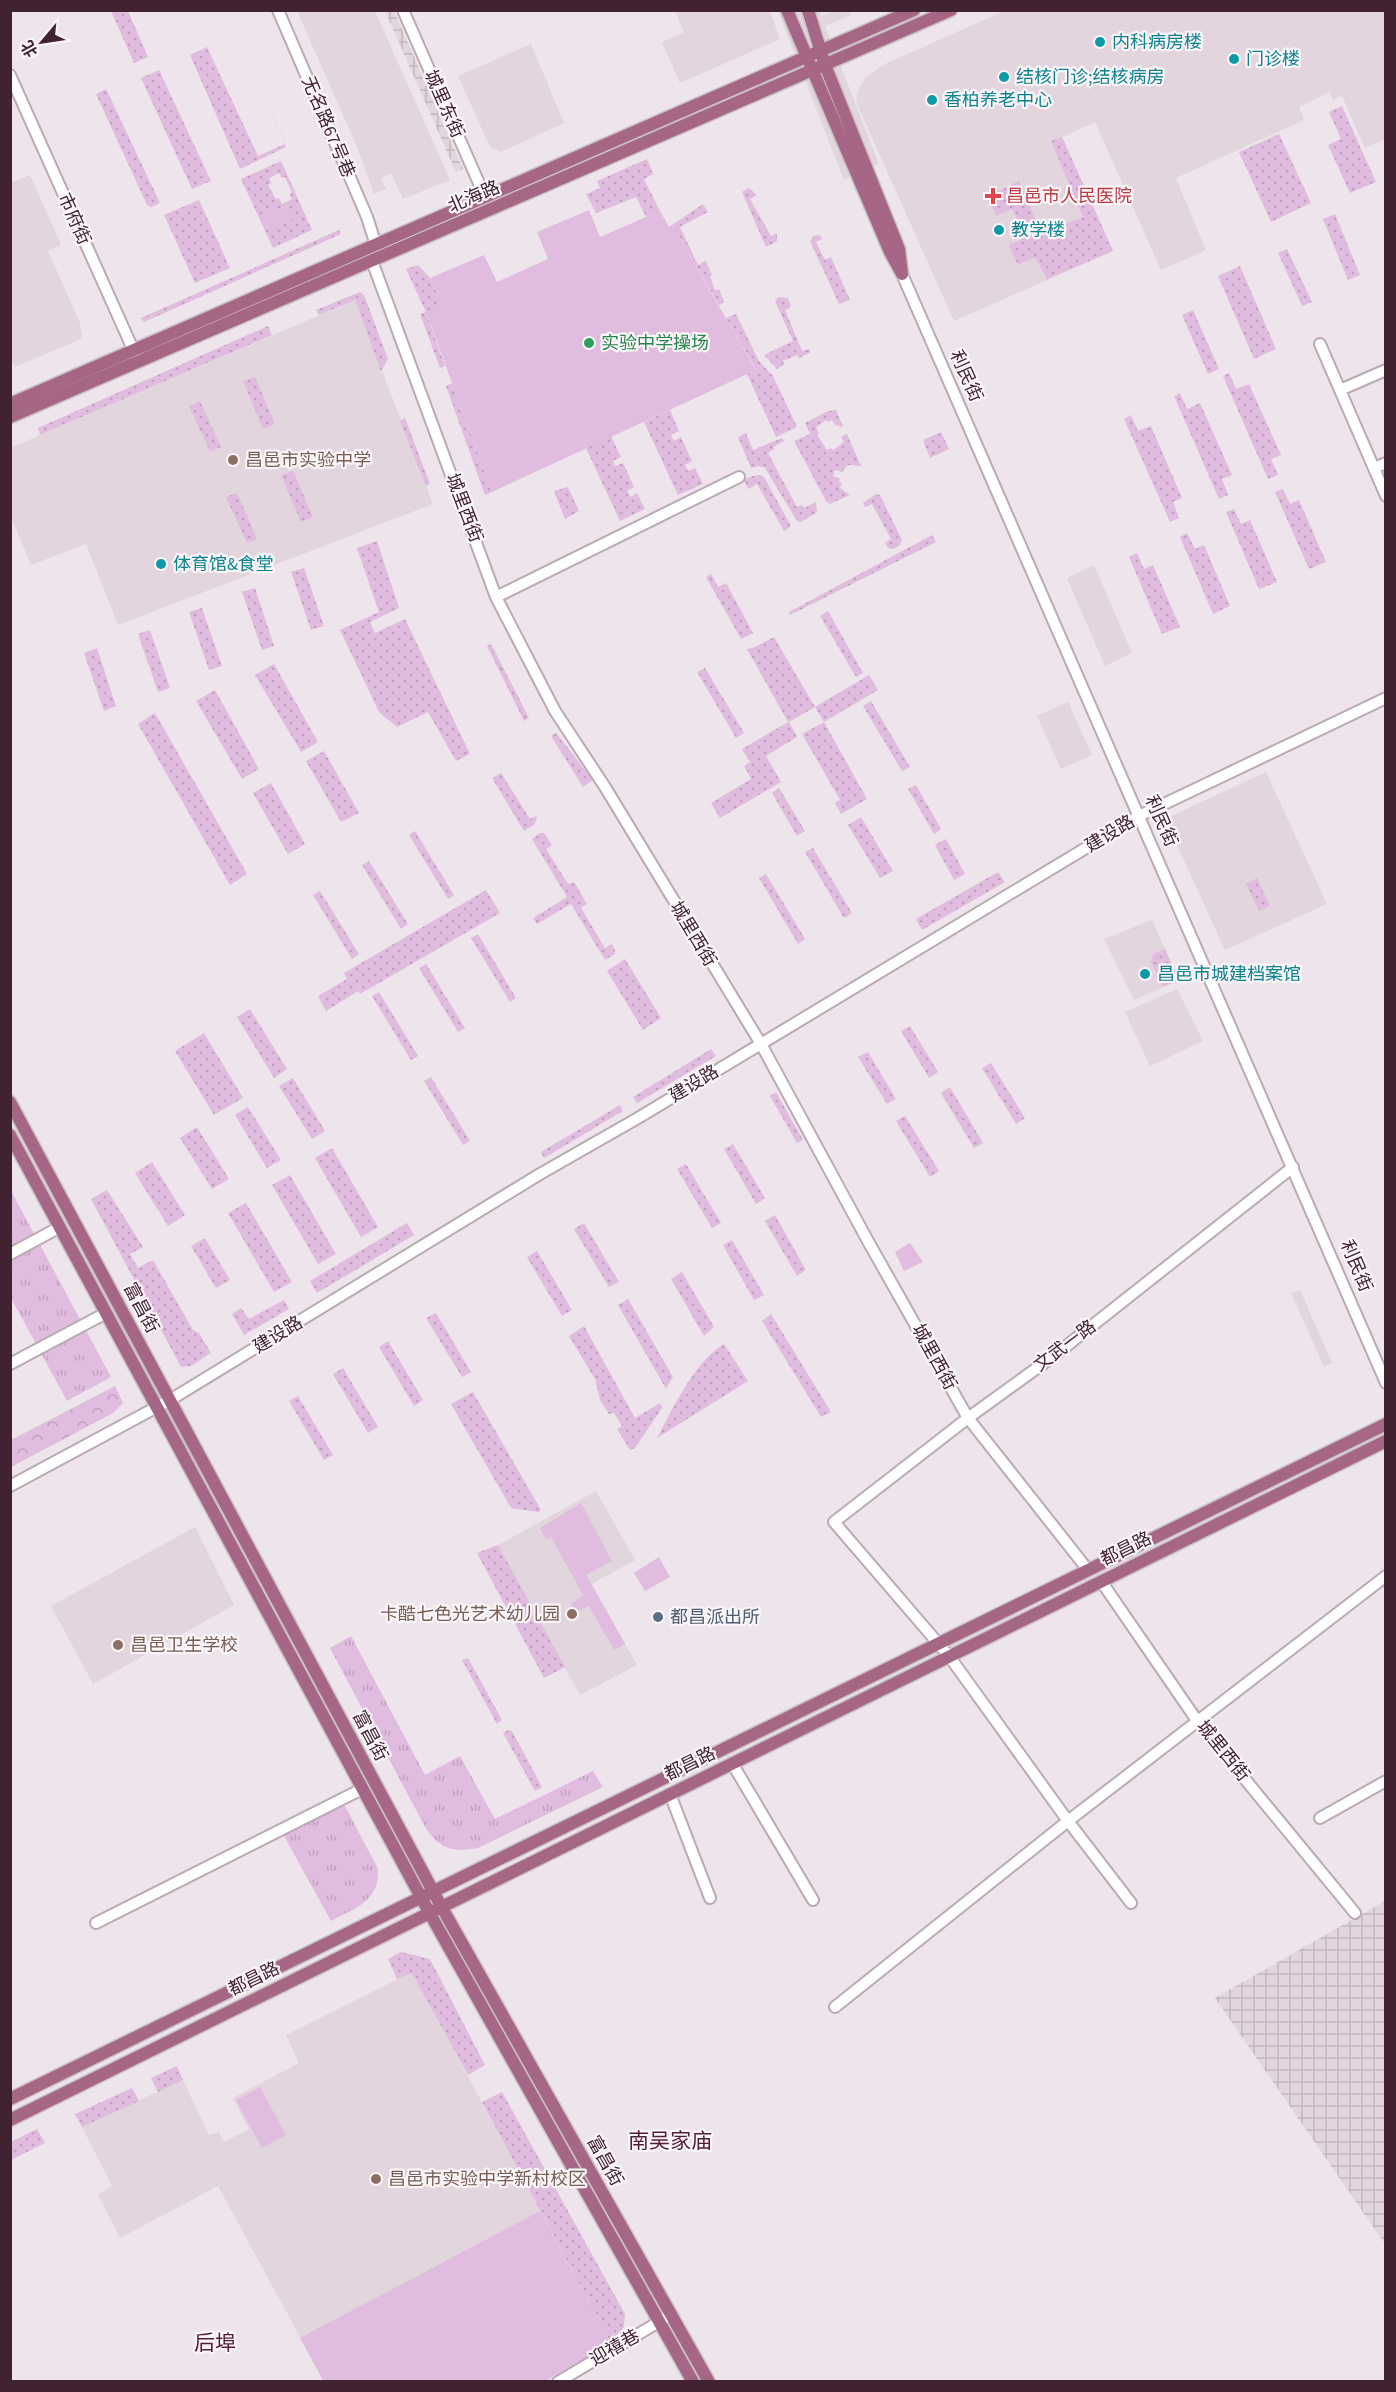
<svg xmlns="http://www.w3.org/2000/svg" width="1396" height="2392" font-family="'Source Sans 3','Noto Sans SC',sans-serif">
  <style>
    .built { fill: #e2d5dd }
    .industrial { fill: url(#industrial-grid) }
    .grass { fill: #e0bcde }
    .forest { fill: url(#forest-crowns) }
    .park { fill: url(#park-tufts) }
    .garden { fill: url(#garden-dots); fill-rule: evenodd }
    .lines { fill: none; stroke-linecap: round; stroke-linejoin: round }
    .minor-casing { stroke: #baaab3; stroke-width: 14 }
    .major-casing { stroke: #cac1c5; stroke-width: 15 }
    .minor { stroke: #fff; stroke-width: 10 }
    .major { stroke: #a66685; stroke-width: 12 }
    .culture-dot { fill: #0f9aa8; stroke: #faf5f9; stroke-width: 2 }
    .health-dot { fill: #e0444e; stroke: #faf5f9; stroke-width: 2 }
    .leisure-dot { fill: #2e9e5b; stroke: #faf5f9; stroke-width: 2 }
    .education-dot { fill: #8d6e63; stroke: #faf5f9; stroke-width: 2 }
    .service-dot { fill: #5c6f8a; stroke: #faf5f9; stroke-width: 2 }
    .labels { text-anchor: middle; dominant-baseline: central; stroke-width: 4.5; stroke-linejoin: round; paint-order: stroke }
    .culture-label { font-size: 18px; fill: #0d838f; stroke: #faf5f9; text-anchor: start }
    .street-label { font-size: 18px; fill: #412231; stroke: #faf5f9 }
    .health-label { font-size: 18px; fill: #be3a42; stroke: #faf5f9; text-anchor: start }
    .leisure-label { font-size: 18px; fill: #27864d; stroke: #faf5f9; text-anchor: start }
    .education-label { font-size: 18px; fill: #785e54; stroke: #faf5f9; text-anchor: start }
    .service-label { font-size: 18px; fill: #4e5e75; stroke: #faf5f9; text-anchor: start }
    .quarter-label { font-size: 21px; fill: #551c37; stroke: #faf5f9 }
  </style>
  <defs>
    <pattern id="industrial-grid" width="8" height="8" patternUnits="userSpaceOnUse" patternTransform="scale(1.5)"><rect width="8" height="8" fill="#e2d5dd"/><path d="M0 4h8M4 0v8" fill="none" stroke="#c3b7be"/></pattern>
    <pattern id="forest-crowns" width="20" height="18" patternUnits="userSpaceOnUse" patternTransform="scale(1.5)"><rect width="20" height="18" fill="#e0bcde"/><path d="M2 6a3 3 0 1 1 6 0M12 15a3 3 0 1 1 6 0" fill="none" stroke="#c1a1bf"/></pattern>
    <pattern id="park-tufts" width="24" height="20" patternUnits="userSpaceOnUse" patternTransform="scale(1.5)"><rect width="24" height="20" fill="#e0bcde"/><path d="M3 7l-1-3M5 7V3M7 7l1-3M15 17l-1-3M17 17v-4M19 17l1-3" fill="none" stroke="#c1a1bf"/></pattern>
    <pattern id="garden-dots" width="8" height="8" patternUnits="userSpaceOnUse" patternTransform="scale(1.5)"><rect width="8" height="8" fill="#e0bcde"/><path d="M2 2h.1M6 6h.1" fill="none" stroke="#c1a1bf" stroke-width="1.8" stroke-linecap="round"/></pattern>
  </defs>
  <rect width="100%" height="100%" fill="#eee4eb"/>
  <path class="built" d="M297,11H375L450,180L403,199L391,173L381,178L386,189L374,194L358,149Z
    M675,11H770L780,39L680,83L662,42L684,32Z
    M778,11H819L822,16L835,11H849L851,15L825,26L879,164L844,180Z
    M1004,11H1385V139L1365,148L1342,96L1333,100L1329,92L1299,107L1304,120L1176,178L1206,250L1161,270L1095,122L1062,137L1113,251L954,321L856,102L859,89L866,77L885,64Z
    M531,44L564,123L501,152L490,147L458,76Z
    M30,175L61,245L48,251L80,323L82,335L81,339L15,367L10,357L11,183Z
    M355,300L433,504L118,625L86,544L31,565L11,517L10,448Z
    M1094,565L1132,653L1105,666L1067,578Z
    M1068,702L1092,755L1061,769L1037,716Z
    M1266,772L1327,904L1225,950L1165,819Z
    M1152,920L1179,980L1134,1000L1104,939Z
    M1177,989L1203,1041L1150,1066L1125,1012Z
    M1300,1290L1332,1363L1324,1367L1291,1293Z
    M596,1491L635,1560L592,1584L637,1665L580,1695L498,1545Z
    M195,1527L234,1605L93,1684L51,1606Z
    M412,1972L611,2343L545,2381H324L218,2186L120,2238L98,2195L112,2186L82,2127L183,2080L209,2135L219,2132L224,2142L249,2129L233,2098L299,2063L286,2035Z"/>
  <path class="industrial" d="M385,11H394L463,169L456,172Z
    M1385,1901V2244L1215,1998Z"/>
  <path class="grass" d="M286,206L292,219L269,230L262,216Z
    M589,210L600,237L660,211L669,227L672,225L756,370L492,492L426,312L441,305L430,278L484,255L497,282L548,259L537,232Z
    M910,1243L923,1262L904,1271L895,1252Z
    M581,1503L612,1561L586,1575L625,1644L614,1650L589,1606L574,1612L571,1604L583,1595L551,1537L546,1540L540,1528Z
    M659,1557L670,1577L645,1591L634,1573Z
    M260,2087L286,2135L262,2148L236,2100Z
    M540,2211L611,2343L545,2381L324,2382L300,2338Z"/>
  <path class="forest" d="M115,1386L123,1403L113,1413L11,1467V1440Z"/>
  <path class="park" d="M10,1189L111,1377L67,1401L11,1298Z
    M351,1636L425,1775L460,1756L495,1819L593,1771L603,1787L478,1848C451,1853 438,1848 424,1825L330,1648Z
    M344,1804L378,1869C380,1901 355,1908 331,1921L283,1834Z"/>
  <path class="garden" d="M111,11H128L148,57L134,63Z
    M240,36L286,147L240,169L190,55L207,47L258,156L285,144Z
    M159,70L211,181L192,189L141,78Z
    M106,89L160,203L151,207L147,205L96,94Z
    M1342,106L1376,182L1350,193L1328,145L1341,139L1329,112Z
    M1279,134L1311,203L1271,222L1239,152Z
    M1062,137L1113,251L1047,279L1035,257L1018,265L1009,245L1026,237L1012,209L996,216L987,197L1019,181L1041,233L1083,217L1051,141Z
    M647,159L653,174L644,179L660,211L646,217L636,197L596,213L586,194L600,188L597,181Z
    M281,161L312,230L273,248L241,179ZM279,173L282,178L285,177L292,192L290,194L292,199L282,204L279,198L276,199L268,185L271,183L269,178ZM286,206L292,219L268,229L263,216Z
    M749,188L757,195L750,199L771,236L777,233V241L766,247L742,192Z
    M199,200L230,268L195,283L164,215Z
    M703,204L708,212L680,227L698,265L706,261L712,275L710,277L715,290L719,289L724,302L719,305L672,225Z
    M1335,214L1360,275L1348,280L1323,219Z
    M339,230L341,234L144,322L141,318Z
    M820,235L822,239L816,242L825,260L831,257L850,300L839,304L810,241L814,236Z
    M1287,249L1312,302L1302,306L1278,253Z
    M418,265L430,278L442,305L426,313L445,366L440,368L420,314L426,312L406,269Z
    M1240,266L1276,349L1254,359L1218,276Z
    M360,292L364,295L388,359L381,371L355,300L319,315L316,310Z
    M779,297L788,298L791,307L785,310L802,351L809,349L811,352L799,358L797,355L783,361L784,365L777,369L764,355L793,341L775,301Z
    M1193,310L1219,369L1208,374L1182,315Z
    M736,314L759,361L773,376L797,427L776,437L747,374L756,369L726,318Z
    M268,326L272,335L40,435L38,428Z
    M1229,373L1236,389L1249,384L1281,455L1271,459L1278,475L1268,479L1223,376Z
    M255,377L275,424L263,429L243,381Z
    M452,383L492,492L485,495L446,386Z
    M1180,393L1187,409L1200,403L1232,475L1222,479L1228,495L1219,499L1174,396Z
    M200,401L221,447L210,452L189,406Z
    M670,410L679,431L671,435L674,441L681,437L692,461L685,465L688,471L695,468L703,484L678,495L644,422Z
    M836,410L843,426L840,428L839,425L836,426L832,420L828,422L826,420L816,427L819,434L817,435L827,450L831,448L833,450L844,442L841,437L847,434L861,466L848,465L842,472L835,470L833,476L840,479L839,482L842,483L840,488L850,495L830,504L826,501L794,441L810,434L805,423L828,411Z
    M1131,415L1138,431L1151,426L1182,498L1173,502L1179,518L1170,522L1124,419Z
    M405,418L430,484L426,486L400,421Z
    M941,432L949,449L930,458L923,440Z
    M746,433L753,450L782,438L784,441L773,447L774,449L768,453L797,507L802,505L804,508L816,502L817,512L801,522L797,521L765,468L759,466L751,468L738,437Z
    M611,436L621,457L613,461L615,466L623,463L634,487L627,491L630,497L637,493L645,509L620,521L586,448Z
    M293,471L313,517L301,522L281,475Z
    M760,475L764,477L790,524V527L784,531L757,484L749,489L743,480L753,476Z
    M568,487L579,511L565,519L554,491Z
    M1283,489L1290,504L1299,500L1326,562L1309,569L1275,492Z
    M237,493L257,539L247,543L226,497Z
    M876,494L880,495L902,540L900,545L893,549L888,548L885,543L891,539L872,504L865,507L863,503Z
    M1234,509L1241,524L1250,520L1277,582L1259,589L1226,512Z
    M1187,533L1195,549L1204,545L1230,606L1213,614L1180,537Z
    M932,535L936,542L790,615L789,612Z
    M377,541L399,608L370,622L375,633L405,619L470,754L456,761L428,712L397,727L379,712L340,630L379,612L357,548Z
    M1137,553L1144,569L1153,565L1180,627L1162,634L1129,557Z
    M304,568L324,626L311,630L291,572Z
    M711,574L718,587L726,583L753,633L741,639L706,577Z
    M255,588L274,646L262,650L242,592Z
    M202,608L222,666L209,670L189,612Z
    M828,611L863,673L856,677L820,616Z
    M150,630L170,688L158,692L138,634Z
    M774,637L815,707L869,675L878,690L824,722L867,799L841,814L835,803L840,800L802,734L824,722L815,707L789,722L797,737L766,756L781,782L720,818L711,803L751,779L744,766L750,762L742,749L788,722L747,649L755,647Z
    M491,644L529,718L524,721L487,646Z
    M97,648L116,706L104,711L84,653Z
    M274,664L318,742L301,752L255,675Z
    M705,668L744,733L736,738L697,672Z
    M215,690L259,769L242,779L196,701Z
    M871,701L910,767L902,771L863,706Z
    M155,713L247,874L230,885L138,724Z
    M556,733L593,780L583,787L551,736Z
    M324,751L359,813L341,822L306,761Z
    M501,773L530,819L536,816L537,818L534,825L524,831L492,778Z
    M271,783L305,844L288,854L253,793Z
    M916,785L941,829L934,834L908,789Z
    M779,788L805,831L797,836L772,793Z
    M861,817L893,871L880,878L848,825Z
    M415,831L454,895L448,899L409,835Z
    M540,833H544L552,845L546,849L568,884L574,882L587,904L581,908L605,948L612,944L615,950V954L605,960L571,904L537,924L533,918L567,897L532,839Z
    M946,839L965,874L954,880L935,845Z
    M813,848L852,913L844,918L805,852Z
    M369,861L408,924L401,929L362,865Z
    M998,872L1005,882L922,930L916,919Z
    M766,874L805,939L798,944L759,878Z
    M1257,878L1270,906L1259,911L1246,884Z
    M486,890L500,913L360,994L358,991L326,1011L318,996L347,979L344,973Z
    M320,891L359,954L352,959L313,895Z
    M478,934L516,998L510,1002L471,938Z
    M1165,949L1179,980L1163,987L1151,962L1153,954Z
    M625,959L661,1018L643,1030L607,971Z
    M426,964L465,1028L458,1032L419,968Z
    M379,992L418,1056L411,1060L372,996Z
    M250,1009L287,1069L274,1078L237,1017Z
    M910,1026L938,1072L929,1078L901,1031Z
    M204,1033L243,1098L214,1115L175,1051Z
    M711,1049L716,1056L637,1103L633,1097Z
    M868,1052L896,1099L887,1104L858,1057Z
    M991,1063L1025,1118L1016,1124L982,1068Z
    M431,1077L470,1141L463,1145L424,1081Z
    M293,1078L325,1131L312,1139L279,1086Z
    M950,1087L983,1143L974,1148L941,1093Z
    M776,1092L803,1140L797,1143L770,1096Z
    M620,1105L623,1111L544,1158L541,1152Z
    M248,1107L281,1160L267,1168L235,1115Z
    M905,1116L939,1171L930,1177L896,1121Z
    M197,1127L229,1179L212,1189L180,1138Z
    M733,1144L765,1198L756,1204L724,1149Z
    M332,1148L378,1227L361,1237L315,1158Z
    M152,1162L185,1215L168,1226L135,1173Z
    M686,1164L721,1223L712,1228L677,1169Z
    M290,1175L336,1254L318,1264L272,1185Z
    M107,1190L143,1247L130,1254L138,1268L153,1260L193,1330L199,1333L211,1353L191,1366L181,1367L91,1199Z
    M246,1203L292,1282L274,1292L228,1213Z
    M775,1215L806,1270L797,1276L765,1221Z
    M407,1223L414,1235L317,1293L310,1281Z
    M584,1223L619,1282L609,1287L574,1229Z
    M205,1238L230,1280L216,1288L191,1246Z
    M732,1240L764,1295L754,1300L723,1245Z
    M537,1251L572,1310L562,1316L527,1257Z
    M682,1272L714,1327L704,1336L671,1279Z
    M628,1299L673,1377L666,1389L618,1305Z
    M284,1300L289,1309L244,1335L232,1314L241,1308L249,1319Z
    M436,1313L471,1372L462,1377L426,1318Z
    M771,1314L831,1412L821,1417L762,1321Z
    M584,1326L635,1418L660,1403L662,1408L635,1448L630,1450L617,1429L622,1426L614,1413L609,1414L600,1400L595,1379L569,1336Z
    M388,1341L423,1400L414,1406L379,1347Z
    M724,1344L748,1381L657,1438C673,1408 695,1361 724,1344Z
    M343,1368L378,1427L368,1433L333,1374Z
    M473,1392L541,1510L539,1512L511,1508L451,1404Z
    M298,1396L333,1455L324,1460L289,1401Z
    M498,1545L565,1667L544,1678L477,1553Z
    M468,1658L502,1720L497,1724L462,1660Z
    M508,1730L512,1731L542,1787L535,1791L503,1733Z
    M401,1952L430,1959L485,2065L468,2075L412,1973L397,1979L388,1959Z
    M177,2066L183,2080L158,2092L151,2078Z
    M132,2088L139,2101L82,2127L75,2114Z
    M502,2092L625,2314L624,2327L611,2343L482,2102Z
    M37,2129L45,2143L11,2160V2142Z"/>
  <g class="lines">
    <g class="minor-casing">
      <path id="minor" d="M278,10L367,217L376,245
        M403,10L485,197
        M10,75L136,356
        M372,261L496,597L555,711L605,787L761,1044L869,1243L968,1418L1088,1570
        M902,274L1386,1383
        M1320,344L1386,496
        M1340,390L1386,370
        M1374,468L1386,463
        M496,597L739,477
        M10,1254L60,1227
        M10,1364L106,1313
        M10,1486L170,1400L540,1174L638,1118L1139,816L1386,698
        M1101,1581L1198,1722L1355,1913
        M732,1763L813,1900
        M670,1794L710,1898
        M1320,1818L1386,1781
        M1131,1903L1068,1821L949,1656L834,1522L968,1418L1055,1355L1293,1167
        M96,1923L362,1789
        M835,2007L1068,1821L1386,1576
        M558,2382L667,2317"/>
    </g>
    <g class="major-casing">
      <path id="major" d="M787,10L890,252L902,274L899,249L825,65L808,10
        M10,404L914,10
        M10,417L951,10
        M10,1102L441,1906L709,2382
        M10,1135L429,1912L693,2382
        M10,2099L1386,1424
        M10,2120L1386,1441"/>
    </g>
    <use href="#minor" class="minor"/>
    <use href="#major" class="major"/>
  </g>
  <g class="culture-dot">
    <circle cx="1100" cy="42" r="6"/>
    <circle cx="1234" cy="59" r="6"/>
    <circle cx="1004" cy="77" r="6"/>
    <circle cx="932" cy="100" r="6"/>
    <circle cx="999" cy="230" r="6"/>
    <circle cx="161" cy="564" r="6"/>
    <circle cx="1145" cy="974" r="6"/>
  </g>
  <path class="health-dot" d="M990 187h6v6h6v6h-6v6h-6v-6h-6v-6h6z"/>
  <circle class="leisure-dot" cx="589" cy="343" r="6"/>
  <g class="education-dot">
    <circle cx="233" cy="460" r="6"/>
    <circle cx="572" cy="1614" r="6"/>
    <circle cx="118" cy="1645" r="6"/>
    <circle cx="376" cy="2179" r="6"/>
  </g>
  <circle class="service-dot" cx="658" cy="1617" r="6"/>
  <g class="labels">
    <g class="culture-label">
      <text x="1112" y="42">内科病房楼</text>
      <text x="1246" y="59">门诊楼</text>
      <text x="1016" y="77">结核门诊;结核病房</text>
      <text x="944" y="100">香柏养老中心</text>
      <text x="1011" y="230">教学楼</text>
      <text x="173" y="564">体育馆&amp;食堂</text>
      <text x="1157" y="974">昌邑市城建档案馆</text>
    </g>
    <g class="street-label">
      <text transform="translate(444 104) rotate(66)">城里东街</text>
      <text transform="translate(328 127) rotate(67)">无名路67号巷</text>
      <text transform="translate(474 197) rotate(-23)">北海路</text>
      <text transform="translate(74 219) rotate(66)">市府街</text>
      <text transform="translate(966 376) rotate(66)">利民街</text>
      <text transform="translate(464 508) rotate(69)">城里西街</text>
      <text transform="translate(1161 821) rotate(66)">利民街</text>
      <text transform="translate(1110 834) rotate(-31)">建设路</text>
      <text transform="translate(693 934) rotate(59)">城里西街</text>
      <text transform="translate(694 1084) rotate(-31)">建设路</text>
      <text transform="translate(1356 1266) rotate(67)">利民街</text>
      <text transform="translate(141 1308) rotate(62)">富昌街</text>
      <text transform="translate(278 1335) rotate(-31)">建设路</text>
      <text transform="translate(1065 1346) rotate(-37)">文武一路</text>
      <text transform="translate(934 1357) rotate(61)">城里西街</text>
      <text transform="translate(1126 1549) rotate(-26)">都昌路</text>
      <text transform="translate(370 1736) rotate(62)">富昌街</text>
      <text transform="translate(1223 1751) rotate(51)">城里西街</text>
      <text transform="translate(690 1764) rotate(-26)">都昌路</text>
      <text transform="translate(254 1979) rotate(-26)">都昌路</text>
      <text transform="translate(605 2161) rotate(61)">富昌街</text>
      <text transform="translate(615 2348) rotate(-30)">迎禧巷</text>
    </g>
    <g class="health-label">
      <text x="1006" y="196">昌邑市人民医院</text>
    </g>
    <g class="leisure-label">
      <text x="601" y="343">实验中学操场</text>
    </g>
    <g class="education-label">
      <text x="245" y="460">昌邑市实验中学</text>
      <text x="560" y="1614" text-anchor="end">卡酷七色光艺术幼儿园</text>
      <text x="130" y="1645">昌邑卫生学校</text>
      <text x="388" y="2179">昌邑市实验中学新村校区</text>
    </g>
    <g class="service-label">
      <text x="670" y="1617">都昌派出所</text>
    </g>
    <g class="quarter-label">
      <text x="670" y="2141">南吴家庙</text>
      <text x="215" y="2343">后埠</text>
    </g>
  </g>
  <rect width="1396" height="2392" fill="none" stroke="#412231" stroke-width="24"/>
  <g transform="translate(42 42) rotate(241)" stroke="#faf5f9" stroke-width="4.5" paint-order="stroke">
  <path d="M0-4.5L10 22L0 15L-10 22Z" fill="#412231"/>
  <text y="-9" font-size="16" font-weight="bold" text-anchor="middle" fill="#412231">北</text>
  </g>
</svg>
